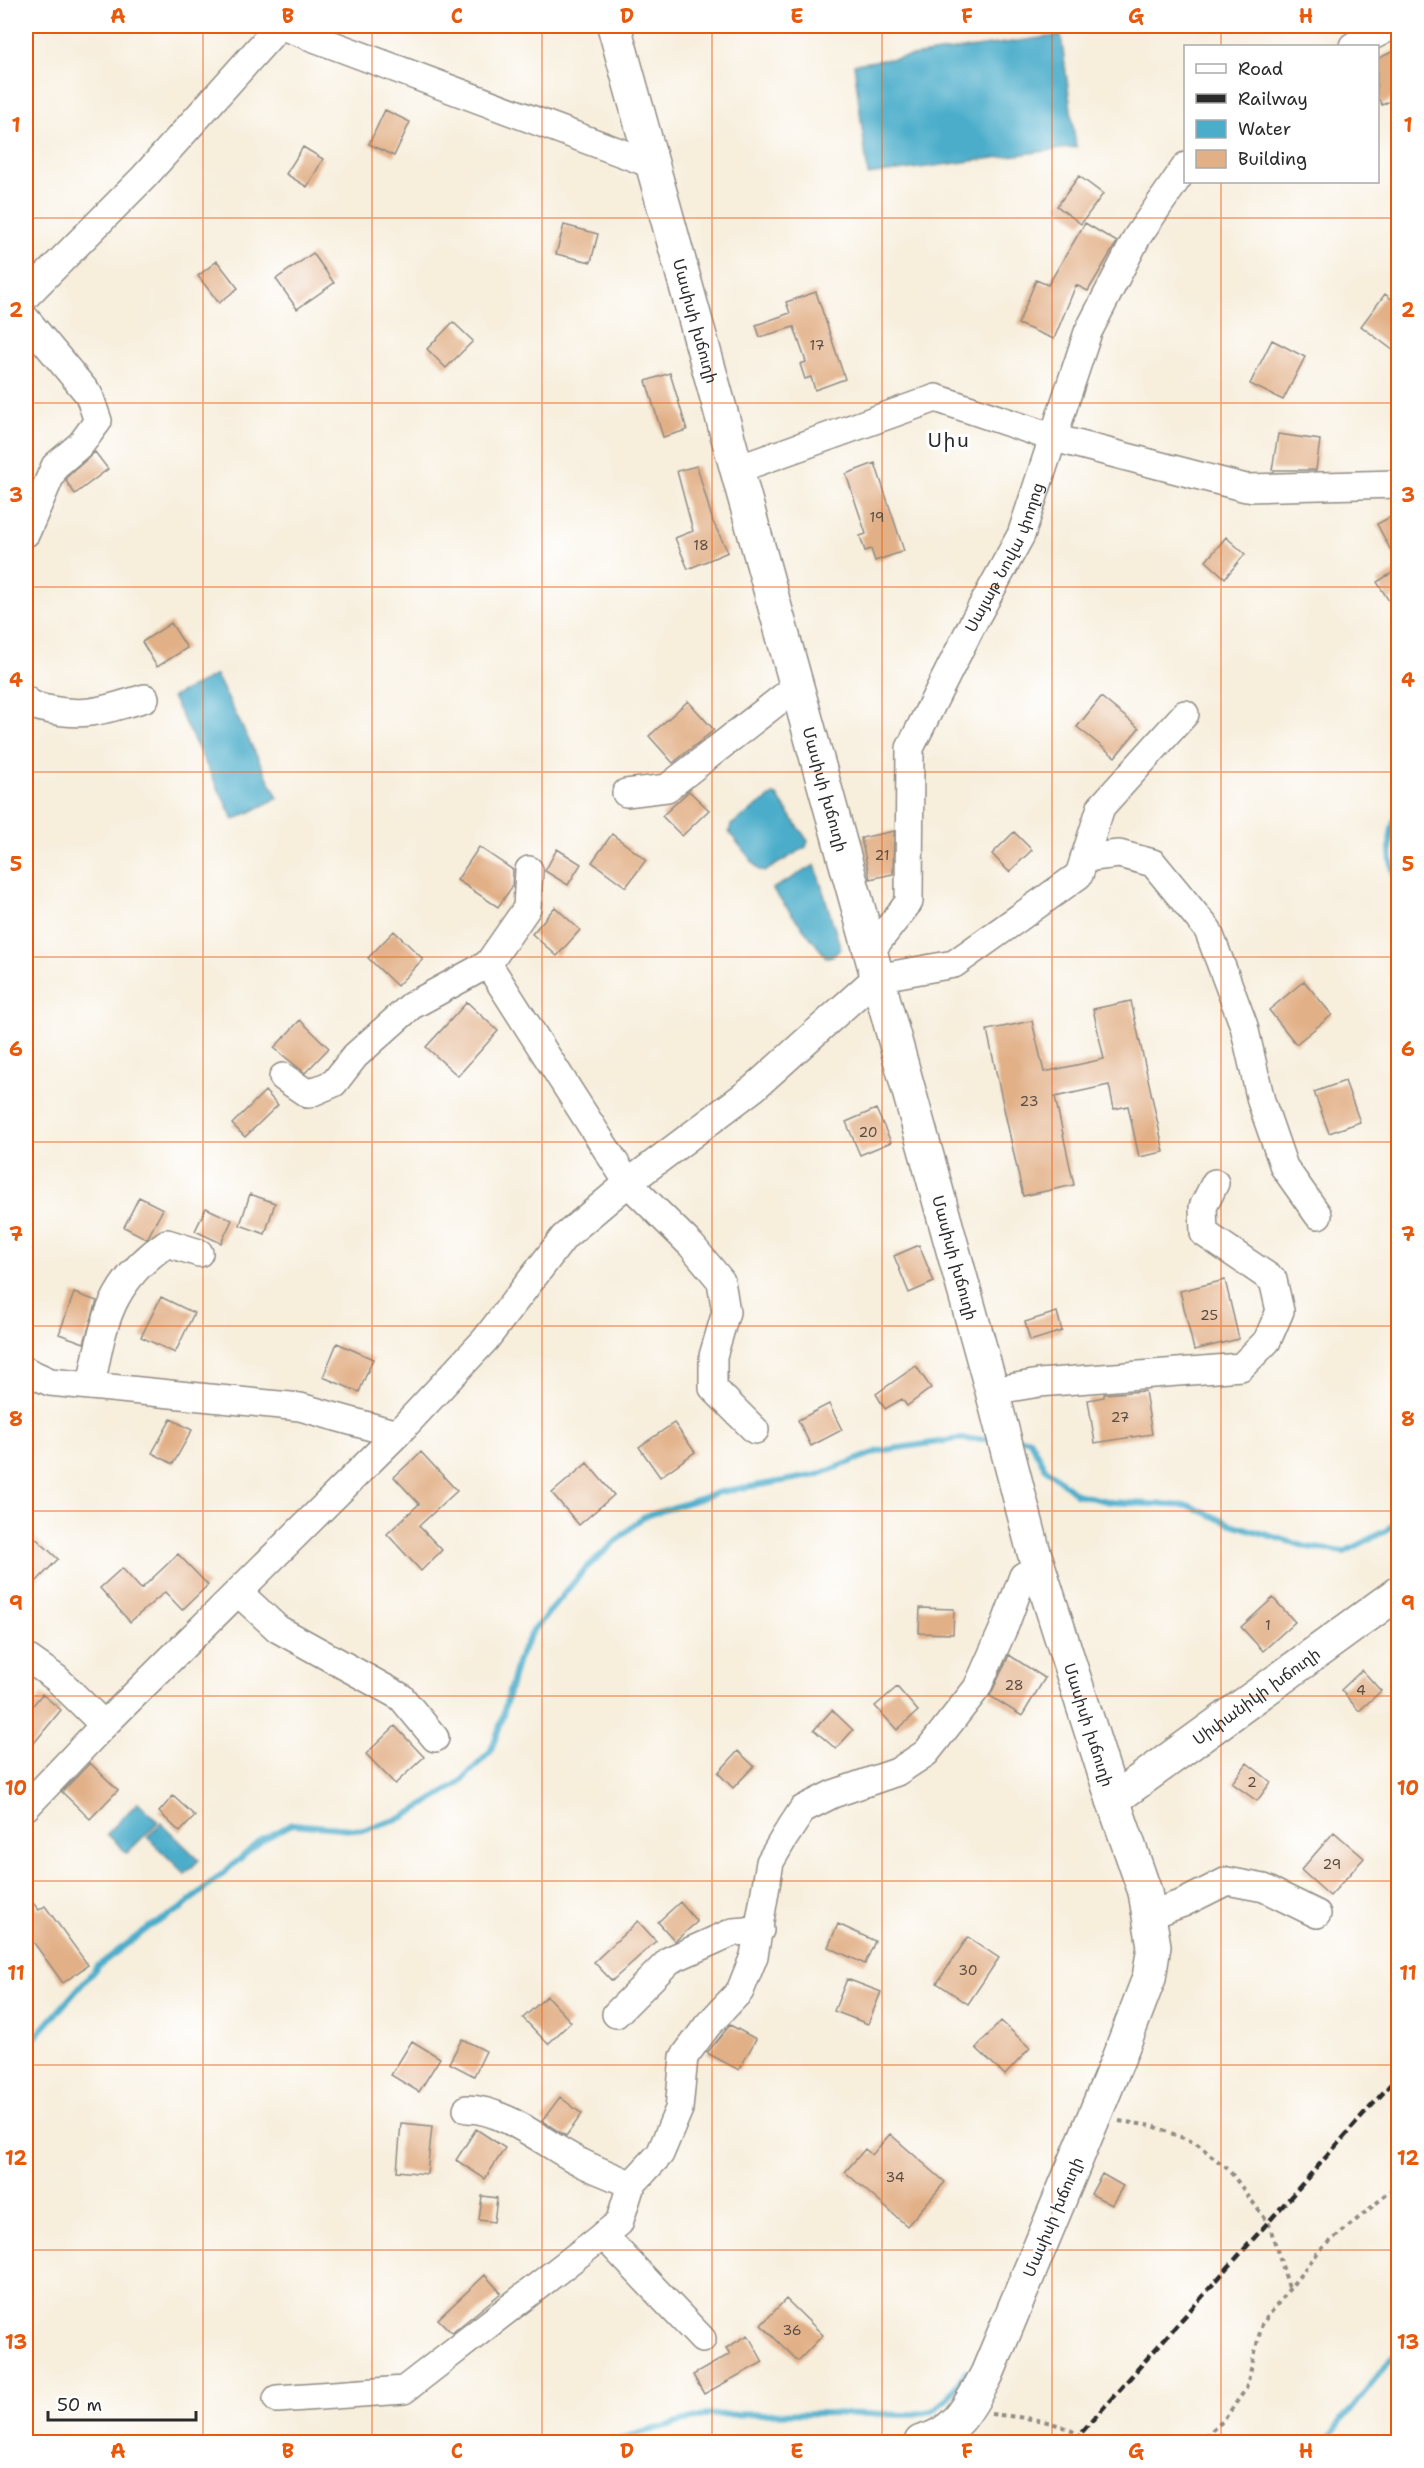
<svg xmlns="http://www.w3.org/2000/svg" width="1424" height="2468" font-family="'Shantell Sans','Noto Sans Armenian',sans-serif">
  <style>
    .water { fill: #4badca; stroke: #3b6c7a; stroke-width: 1.5 }
    .lines { fill: none; stroke-linecap: round; stroke-linejoin: round }
    .stream { stroke: #4badca; stroke-width: 6 }
    .building { fill: #e2b087 }
    .minor-casing { stroke: #918c84; stroke-width: 30 }
    .major-casing { stroke: #918c84; stroke-width: 36 }
    .path { stroke: #918c84; stroke-width: 4; stroke-dasharray: 4.5 4.5; stroke-linecap: butt }
    .minor { stroke: #fff; stroke-width: 27 }
    .major { stroke: #fff; stroke-width: 33 }
    .rail { stroke: #2b2b2b; stroke-width: 4.5; stroke-dasharray: 9 4.5; stroke-linecap: butt }
    .grid { fill: none; stroke: #e8590c; stroke-width: 1.5; stroke-opacity: 0.55 }
    .labels { text-anchor: middle; dominant-baseline: central; stroke-width: 6; stroke-linejoin: round; paint-order: stroke }
    .number-label { font-size: 14px; fill: #594c42 }
    .street-label { font-size: 16px; fill: #2b2b2b; stroke: #fff }
    .quarter-label { font-size: 20px; letter-spacing: 1.5px; fill: #2b2b2b; stroke: #fff }
    .neatline { fill: none; stroke: #e8590c; stroke-width: 2 }
    .grid-label { font-size: 20px; text-anchor: middle; font-weight: bold; fill: #e8590c }
  </style>
  <rect width="100%" height="100%" fill="#fff"/>
  <filter id="ink" filterUnits="userSpaceOnUse"><feTurbulence type="fractalNoise" baseFrequency=".0167" numOctaves="2"/><feDisplacementMap in="SourceGraphic" scale="12" xChannelSelector="R" yChannelSelector="G"/><feConvolveMatrix kernelMatrix="1 2 1 2 8 2 1 2 1" color-interpolation-filters="sRGB"/></filter>
  <filter id="wash" filterUnits="userSpaceOnUse"><feTurbulence type="fractalNoise" baseFrequency=".008" numOctaves="4" result="noise"/><feDisplacementMap in="SourceGraphic" scale="24" xChannelSelector="R" yChannelSelector="G"/><feGaussianBlur stdDeviation="1.35" result="paint"/><feColorMatrix in="noise" values="0 0 0 0 0 0 0 0 0 0 0 0 0 0 0 0 0 1.4 0 .05"/><feComposite in="paint" operator="in"/></filter>
  <g filter="url(#wash)">
    <rect width="100%" height="100%" fill="#f7eedc"/>
    <path class="water" d="M1061,35L1076,147L868,175L854,64Z
      M216,675L278,798L234,820L172,697Z
      M773,795L777,796L808,841L806,847L764,872L759,870L729,832L731,825Z
      M815,865L841,949L833,956L826,957L772,889Z
      M138,1802L158,1822L127,1853L107,1834Z
      M161,1823L199,1860L185,1874L147,1837Z"/>
    <g class="lines">
      <path class="stream" d="M1398,813C1387,831 1388,865 1398,883
        M1014,1439H1029L1045,1468L1076,1494L1111,1502L1190,1506L1228,1523L1307,1547L1344,1552L1387,1530L1398,1519
        M26,2048L98,1966L148,1928L182,1908L262,1840L292,1824L363,1830L404,1817L458,1784L490,1752L499,1729L518,1659L533,1631L585,1569L643,1517L720,1492L817,1475L879,1451L958,1439H994
        M607,2442L707,2415L823,2413L908,2415L932,2411L949,2397L966,2371
        M1325,2442L1398,2350"/>
    </g>
    <g id="blocks">
      <path class="building" d="M1398,49V97L1382,105L1377,96V59Z
        M385,110L410,122L394,156L369,144Z
        M303,147L323,159L307,187L286,174Z
        M1079,176L1103,194L1081,224L1057,206Z
        M1085,223L1117,242L1088,291L1076,285L1054,339L1018,324L1036,280L1048,285Z
        M564,225L598,234L591,262L556,254Z
        M313,253L334,283L297,309L276,279Z
        M217,261L238,288L219,303L198,276Z
        M816,292L845,379L815,390L811,377L805,379L800,364L806,362L794,327L760,337L756,325L790,313L786,302Z
        M1385,294L1398,304V354L1361,326Z
        M453,322L473,341L446,368L427,349Z
        M1272,340L1305,357L1283,400L1250,384Z
        M670,373L687,430L663,437L646,381Z
        M1278,434L1320,440L1316,470H1272Z
        M95,452L108,469L75,494L66,481L68,476Z
        M875,463L904,551L875,561L871,549L865,551L860,536L866,534L846,474Z
        M697,466L713,522L728,552L688,569L675,538L693,531L677,471Z
        M1398,513V564L1377,524Z
        M1226,537L1245,554L1225,578L1206,561Z
        M1398,569V595L1389,601L1377,582Z
        M171,623L187,648L157,667L142,642Z
        M1101,697L1139,728L1115,757L1077,727Z
        M688,701L714,730L673,763L649,736Z
        M689,791L709,810L682,836L662,816Z
        M894,831L893,874L870,879L861,838Z
        M1014,832L1032,850L1009,872L992,854Z
        M612,834L646,860L626,887L592,862Z
        M479,847L513,870L512,887L498,907L457,880Z
        M557,849L581,864L568,885L545,871Z
        M555,907L580,930L557,956L532,934Z
        M394,931L423,959L397,986L368,958Z
        M1304,981L1332,1015L1296,1044L1269,1010Z
        M1131,1001L1164,1152L1139,1157L1128,1106L1114,1109L1109,1085L1055,1097L1074,1185L1023,1196L987,1030L1032,1021L1044,1072L1104,1059L1093,1009Z
        M467,1002L498,1031L458,1076L426,1047Z
        M300,1020L329,1048L305,1073L274,1048Z
        M1345,1081L1360,1122L1329,1133L1314,1092Z
        M265,1091L278,1105L245,1137L232,1124Z
        M876,1109L891,1142L860,1155L846,1122Z
        M250,1194L275,1203L265,1234L240,1225Z
        M139,1197L163,1209L147,1239L124,1227Z
        M206,1208L232,1220L221,1243L195,1231Z
        M919,1245L934,1282L909,1293L894,1256Z
        M1225,1280L1239,1339L1194,1350L1180,1291Z
        M74,1293L97,1301L84,1343L59,1334Z
        M161,1297L194,1313L175,1353L141,1337Z
        M1057,1312L1062,1331L1030,1341L1025,1322Z
        M337,1343L373,1359L359,1392L323,1377Z
        M916,1366L931,1388L907,1406L902,1399L885,1409L876,1394Z
        M1145,1391L1152,1434L1095,1443L1088,1400L1104,1397V1394Z
        M829,1404L842,1430L811,1446L798,1420Z
        M171,1419L192,1430L173,1464L152,1453Z
        M674,1423L695,1452L660,1477L639,1447Z
        M421,1452L457,1491L419,1526L442,1550L421,1571L387,1534L419,1504L394,1477Z
        M587,1463L614,1495L579,1525L552,1493Z
        M26,1529L58,1559L35,1583L26,1574Z
        M178,1554L208,1585L182,1610L165,1592L130,1622L100,1588L122,1568L141,1589Z
        M1273,1598L1295,1622L1263,1651L1241,1627Z
        M920,1608L954,1609L953,1634L919,1633Z
        M1009,1655L1045,1678L1022,1716L990,1696Z
        M1362,1670L1381,1691L1359,1711L1341,1690Z
        M897,1687L918,1711L897,1730L875,1706Z
        M42,1694L61,1710L26,1753V1714Z
        M832,1710L853,1730L836,1749L814,1730Z
        M395,1726L424,1757L395,1784L366,1754Z
        M738,1751L754,1766L733,1788L718,1773Z
        M90,1763L118,1790L90,1819L62,1792Z
        M1247,1763L1271,1782L1257,1801L1232,1783Z
        M173,1796L195,1816L180,1832L159,1812Z
        M1334,1832L1364,1858L1330,1896L1301,1870Z
        M26,1895L39,1910L45,1906L88,1965L63,1983L26,1932Z
        M680,1902L697,1922L675,1941L658,1922Z
        M638,1921L656,1941L612,1981L594,1962Z
        M838,1924L875,1941L865,1964L828,1947Z
        M968,1937L999,1958L968,2004L937,1983Z
        M847,1979L881,1992L868,2024L834,2011Z
        M547,1996L571,2022L548,2044L523,2018Z
        M1001,2021L1030,2048L1005,2075L976,2048Z
        M730,2025L756,2039L739,2070L707,2053Z
        M462,2039L486,2051L474,2076L449,2063Z
        M412,2041L440,2058L419,2092L391,2075Z
        M560,2097L582,2114L566,2136L542,2121Z
        M401,2123L432,2126L427,2174L397,2171Z
        M476,2129L505,2148L485,2179L456,2160Z
        M890,2134L945,2182L907,2226L845,2172L865,2149L872,2155Z
        M1102,2174L1123,2186L1112,2205L1091,2194Z
        M482,2196L497,2198L494,2222L479,2220Z
        M485,2275L501,2293L452,2333L438,2319Z
        M786,2299L823,2335L798,2361L761,2325Z
        M748,2335L763,2362L704,2394L693,2375L730,2354L726,2348Z"/>
    </g>
  </g>
  <g filter="url(#ink)">
    <use href="#blocks" fill-opacity="0" stroke="#918c84" stroke-width="1.5"/>
    <g class="lines">
      <g class="minor-casing">
        <g id="minor">
          <path d="M282,26L654,165"/>
          <path d="M1353,46L1392,26"/>
          <path d="M26,296L144,177L279,26"/>
          <path d="M26,319L89,395L98,421L81,444L55,466L26,533"/>
          <path d="M735,470L936,398L1054,438L1246,488L1398,484"/>
          <path d="M26,700C32,706 38,707 47,709C87,718 107,709 145,698"/>
          <path d="M626,793L667,788L796,687"/>
          <path d="M1084,858L1119,854L1153,863L1208,930L1244,1026L1261,1101L1284,1167L1318,1215"/>
          <path id="s1" d="M869,953L909,902L910,748L974,621L1021,535L1088,332L1137,237L1186,166"/>
          <path d="M488,964L527,908L529,870"/>
          <path d="M283,1077L308,1094L334,1083L355,1056L411,1006L488,964L628,1183L691,1245L721,1281L726,1312L713,1356V1388L755,1430"/>
          <path d="M26,1371L50,1382L300,1407L397,1434"/>
          <path d="M91,1386C103,1323 110,1282 167,1243L199,1253"/>
          <path d="M992,1391L1039,1383L1241,1367L1267,1341L1280,1311L1273,1280L1204,1233L1203,1207L1215,1183"/>
          <path d="M239,1593L278,1629L401,1697L435,1738"/>
          <path d="M26,1657L56,1678L104,1725"/>
          <path d="M26,1807L104,1725L397,1434L485,1340L564,1237L628,1183L754,1088L876,978L954,964L1079,875L1101,807L1185,714"/>
          <path d="M1149,1915L1183,1903L1227,1881L1264,1888L1317,1914"/>
          <path d="M616,2014L670,1960L733,1932L760,1930"/>
          <path d="M467,2109C505,2109 546,2145 580,2162C597,2171 614,2176 631,2185"/>
          <path d="M603,2235L702,2339"/>
          <path d="M277,2399L404,2390L619,2223L631,2185L660,2154L679,2109L684,2057L707,2026L740,1991L754,1956L770,1862L784,1838L803,1809L833,1794L897,1772L926,1753L977,1688L1005,1625L1023,1576L1039,1567"/>
        </g>
      </g>
      <g class="major-casing">
        <g id="major">
          <path id="s2" d="M614,26L992,1391L1033,1549L1113,1800L1145,1892L1154,1946L1149,1978L1118,2059L987,2374C970,2405 958,2433 921,2442"/>
          <path id="s3" d="M1113,1800L1398,1593"/>
        </g>
      </g>
      <path class="path" d="M1119,2121L1153,2126L1196,2143L1229,2170L1269,2224L1290,2291
        M991,2414C1022,2418 1064,2419 1087,2442
        M1198,2442L1223,2421L1246,2389L1262,2324L1319,2251L1392,2190L1398,2193"/>
      <use href="#minor" class="minor"/>
      <use href="#major" class="major"/>
      <path class="rail" d="M1073,2442L1398,2076"/>
    </g>
  </g>
  <path class="grid" d="M203,26V2442M372,26V2442M542,26V2442M712,26V2442M882,26V2442M1052,26V2442M1221,26V46M1221,182V2442M26,218H1398M26,403H1398M26,587H1398M26,772H1398M26,957H1398M26,1142H1398M26,1326H1398M26,1511H1398M26,1696H1398M26,1881H1398M26,2065H1398M26,2250H1398"/>
  <g class="labels">
    <g class="number-label">
      <text x="817" y="345">17</text>
      <text x="877" y="517">19</text>
      <text x="701" y="545">18</text>
      <text x="882" y="855">21</text>
      <text x="1029" y="1101">23</text>
      <text x="868" y="1132">20</text>
      <text x="1209" y="1315">25</text>
      <text x="1120" y="1417">27</text>
      <text x="1268" y="1625">1</text>
      <text x="1014" y="1685">28</text>
      <text x="1361" y="1690">4</text>
      <text x="1252" y="1782">2</text>
      <text x="1332" y="1864">29</text>
      <text x="968" y="1970">30</text>
      <text x="895" y="2177">34</text>
      <text x="792" y="2330">36</text>
    </g>
    <g class="street-label">
      <text stroke="none"><textPath href="#s2" startOffset="306">Մասիսի խճուղի</textPath></text>
      <text stroke="none"><textPath href="#s1" startOffset="432">Սայաթ Նովա փողոց</textPath></text>
      <text stroke="none"><textPath href="#s2" startOffset="792">Մասիսի խճուղի</textPath></text>
      <text stroke="none"><textPath href="#s2" startOffset="1278">Մասիսի խճուղի</textPath></text>
      <text stroke="none"><textPath href="#s3" startOffset="177">Սիփանիկի խճուղի</textPath></text>
      <text stroke="none"><textPath href="#s2" startOffset="1764">Մասիսի խճուղի</textPath></text>
      <text transform="translate(1053 2217) rotate(-67)">Մասիսի խճուղի</text>
    </g>
    <g class="quarter-label">
      <text x="949" y="440">Սիս</text>
    </g>
  </g>
  <rect width="1424" height="2468" fill="none" stroke="#fff" stroke-width="66"/>
  <rect x="1184" y="45" width="195" height="138" fill="#ffffff" stroke="#aaaaaa" stroke-width="1.5"/>
  <rect x="1196" y="64" width="30" height="9" fill="#ffffff" stroke="#aaaaaa" stroke-width="1.5"/>
  <text x="1238" y="75" font-size="18" fill="#2b2b2b">Road</text>
  <rect x="1196" y="94" width="30" height="9" fill="#2b2b2b" stroke="#aaaaaa" stroke-width="1.5"/>
  <text x="1238" y="105" font-size="18" fill="#2b2b2b">Railway</text>
  <rect x="1196" y="120" width="30" height="18" fill="#4badca" stroke="#aaaaaa" stroke-width="1.5"/>
  <text x="1238" y="135" font-size="18" fill="#2b2b2b">Water</text>
  <rect x="1196" y="150" width="30" height="18" fill="#e2b087" stroke="#aaaaaa" stroke-width="1.5"/>
  <text x="1238" y="165" font-size="18" fill="#2b2b2b">Building</text>
  <path d="M48 2411v9h148v-9" fill="none" stroke="#2b2b2b" stroke-width="3"/>
  <text x="57" y="2411" font-size="18" fill="#2b2b2b" stroke="#ffffff" stroke-width="4.5" paint-order="stroke">50 m</text>
  <rect x="33" y="33" width="1358" height="2402" class="neatline"/>
  <g class="grid-label">
    <text x="118" y="23">A</text>
    <text x="288" y="23">B</text>
    <text x="457" y="23">C</text>
    <text x="627" y="23">D</text>
    <text x="797" y="23">E</text>
    <text x="967" y="23">F</text>
    <text x="1136" y="23">G</text>
    <text x="1306" y="23">H</text>
    <text x="16" y="132">1</text>
    <text x="1408" y="132">1</text>
    <text x="16" y="317">2</text>
    <text x="1408" y="317">2</text>
    <text x="16" y="502">3</text>
    <text x="1408" y="502">3</text>
    <text x="16" y="687">4</text>
    <text x="1408" y="687">4</text>
    <text x="16" y="871">5</text>
    <text x="1408" y="871">5</text>
    <text x="16" y="1056">6</text>
    <text x="1408" y="1056">6</text>
    <text x="16" y="1241">7</text>
    <text x="1408" y="1241">7</text>
    <text x="16" y="1426">8</text>
    <text x="1408" y="1426">8</text>
    <text x="16" y="1610">9</text>
    <text x="1408" y="1610">9</text>
    <text x="16" y="1795">10</text>
    <text x="1408" y="1795">10</text>
    <text x="16" y="1980">11</text>
    <text x="1408" y="1980">11</text>
    <text x="16" y="2165">12</text>
    <text x="1408" y="2165">12</text>
    <text x="16" y="2349">13</text>
    <text x="1408" y="2349">13</text>
    <text x="118" y="2458">A</text>
    <text x="288" y="2458">B</text>
    <text x="457" y="2458">C</text>
    <text x="627" y="2458">D</text>
    <text x="797" y="2458">E</text>
    <text x="967" y="2458">F</text>
    <text x="1136" y="2458">G</text>
    <text x="1306" y="2458">H</text>
  </g>
</svg>
